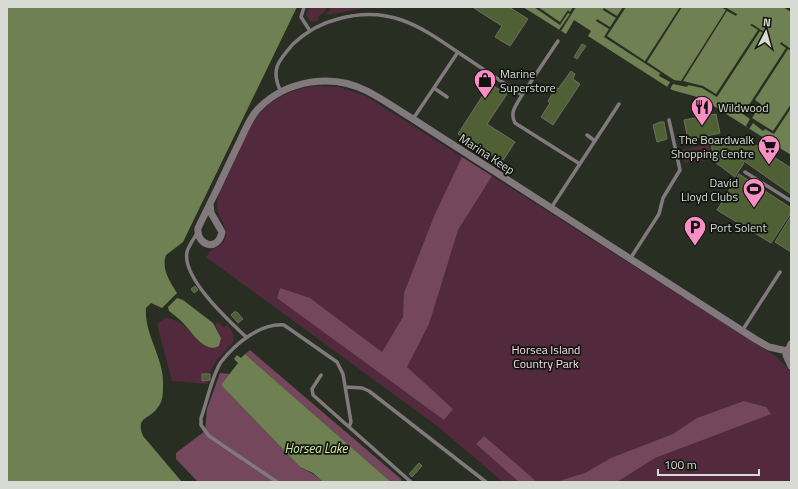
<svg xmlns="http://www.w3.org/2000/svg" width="798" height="489" font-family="'Titillium Web',sans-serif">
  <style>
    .green { fill: #53293e }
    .forest { fill: #74475c }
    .water { fill: #6f8153 }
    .pier { fill: #292e22 }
    .building { fill: #4f6034; stroke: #6a7062 }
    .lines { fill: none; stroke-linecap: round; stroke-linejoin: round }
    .lane { stroke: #81797d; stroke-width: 3.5 }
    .street { stroke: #81797d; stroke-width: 7 }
    .labels { text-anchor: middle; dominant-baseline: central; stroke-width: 3.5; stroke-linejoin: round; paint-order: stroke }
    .poi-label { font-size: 12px; fill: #d7dbd3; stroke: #131510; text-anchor: start }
    .street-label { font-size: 12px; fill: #d7dbd3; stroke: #131510 }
    .park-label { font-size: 12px; fill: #fadae8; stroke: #131510 }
    .water-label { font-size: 13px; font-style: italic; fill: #cfeba3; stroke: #131510 }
  </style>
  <rect width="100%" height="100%" fill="#292e22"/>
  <path class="green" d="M309,7H327L324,12L318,17V21L311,22L306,15Z
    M337,7H371L326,15L331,8Z
    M313,86L339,87L366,96L777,357L791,372V482H503L437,426L206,257C208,255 209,252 212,250C217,246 223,247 225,239C230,226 216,217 217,205C217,192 226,179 231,167C251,122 261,96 313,86Z
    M709,144L712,157L710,160L684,163L682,150Z
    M165,318C181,318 195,337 208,347L221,338L215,325L218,322L224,327L227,324L234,335L233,342L216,361L210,373L208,384L172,381L157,324Z"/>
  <path class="forest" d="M462,157L492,176L458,230L429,324L407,367L453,409L444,420L277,298L280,288L310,298L382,352L403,317L404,293L435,214Z
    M250,350L401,479L402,482H391L245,354Z
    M220,373L230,374L221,385L300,467L313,474L323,482H198L176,459V453L205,431L207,409Z
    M744,401L766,407L771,414L655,458L617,482H556L585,473L611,458L673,434L697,418Z
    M484,436L537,482H519L476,444Z"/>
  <path class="water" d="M7,7H297L183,242L166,255C161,269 170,282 177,293L162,308L151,303L146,308C144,335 165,359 163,386C163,393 163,401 158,407C150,420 135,416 143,436L182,482H7Z
    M523,7H783L791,12V155L701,98L672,90L588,36L591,31L574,20L566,34Z
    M177,298L183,300L213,323L221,338L219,346C205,354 192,332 184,324C180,319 174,315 169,311L168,307Z
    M245,354L391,482H323L313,473L300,467L221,385L238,363L234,359L237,355L241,358Z"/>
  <path class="pier" d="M534,7H538L560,22L568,10L570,12L573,7H576L561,31L559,30L570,14L568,13L560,25Z
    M623,7H626L607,36L645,61L680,7H682L647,62L674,80L681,81L726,10L721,7H725L737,14L736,16L727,11L683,81L703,86L716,94L758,30L750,25L752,24L769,35L768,36L760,31L717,97L702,88L688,85L687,87L673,84L670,89L667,87L670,82L659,76L660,73L604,37L609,29L596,21L597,19L610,27L616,18L603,10L604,8L617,16Z
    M781,42L791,49V51L788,49L755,100L761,104L752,118L773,131L791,104V108L774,134L765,129L763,131L753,123L749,129L746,126L750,119L743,114L786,48L780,44Z"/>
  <path class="building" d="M475,7H509L528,19L510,46L495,37L502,26L474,8Z
    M582,44L586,46L577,59L574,57Z
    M571,71L575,74L573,79L580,84L553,125L541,117L550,103L548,101L556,88L558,89Z
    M490,84L507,94L487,124L515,142L502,162L458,134Z
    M716,114L720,133L688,140L684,120Z
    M660,122H664L667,139L657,142L653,125Z
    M743,137L791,168V194L741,159L744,163L735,177L716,163L711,145Z
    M739,174L791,208V213L771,243L717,210Z
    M791,216V252L775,242Z
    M195,286L198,290L194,293L191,289Z
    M234,312H237L243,319L238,323L231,315Z
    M202,374H210V380L202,381Z
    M419,463L422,466L412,477L409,474Z"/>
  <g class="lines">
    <path class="lane" d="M304,7L301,17L310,31
      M434,88L447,97
      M281,92C270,70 278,61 293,44C306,32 321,23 338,19C388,5 419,25 459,53C480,67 501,81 522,95L558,41
      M522,95C517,104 509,112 515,123L580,164
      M413,119L458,52
      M587,135L595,141
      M745,172L791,201
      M551,208L619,104
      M197,233C194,239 189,245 187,252C182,278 228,320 246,337
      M630,259L659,214L663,198L680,170L669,120
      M742,331L780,272
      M321,375L312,389L313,395L411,482
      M346,387L362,388L369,391L486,482
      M277,482L209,436L201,425V418C207,402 212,375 221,362C235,344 260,323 284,325L337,362L343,374L351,422L349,427"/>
    <path class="street" d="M210,204L211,213L222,232C218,253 196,245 198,228C211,202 224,175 236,149C243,136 249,117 260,107C288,80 332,73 367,91C383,99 398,110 413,119L755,339L769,347L787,351
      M791,344L786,355L791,366"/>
  </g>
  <defs>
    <g id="shop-pin" transform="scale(1.15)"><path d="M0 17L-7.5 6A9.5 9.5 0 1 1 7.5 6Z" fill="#fb8fc5" stroke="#131510"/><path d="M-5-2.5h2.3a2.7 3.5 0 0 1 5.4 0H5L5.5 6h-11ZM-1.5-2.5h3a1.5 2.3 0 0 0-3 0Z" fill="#111"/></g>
    <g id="restaurant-pin" transform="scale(1.15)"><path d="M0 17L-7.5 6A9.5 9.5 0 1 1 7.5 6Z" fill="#fb8fc5" stroke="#131510"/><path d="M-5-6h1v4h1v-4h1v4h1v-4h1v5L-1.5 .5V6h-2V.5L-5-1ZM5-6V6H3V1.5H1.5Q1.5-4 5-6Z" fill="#111"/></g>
    <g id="supermarket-pin" transform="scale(1.15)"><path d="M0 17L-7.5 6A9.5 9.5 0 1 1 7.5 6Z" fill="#fb8fc5" stroke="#131510"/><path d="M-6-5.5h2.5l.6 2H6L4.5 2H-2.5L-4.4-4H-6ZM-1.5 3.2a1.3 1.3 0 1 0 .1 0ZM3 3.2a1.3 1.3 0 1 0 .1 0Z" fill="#111"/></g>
    <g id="stadium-pin" transform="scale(1.15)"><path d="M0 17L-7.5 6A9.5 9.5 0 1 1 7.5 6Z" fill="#fb8fc5" stroke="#131510"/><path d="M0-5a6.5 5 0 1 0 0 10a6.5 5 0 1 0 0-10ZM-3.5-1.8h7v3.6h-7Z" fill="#111"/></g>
    <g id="parking-pin" transform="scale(1.15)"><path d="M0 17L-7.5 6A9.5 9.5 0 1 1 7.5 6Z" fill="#fb8fc5" stroke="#131510"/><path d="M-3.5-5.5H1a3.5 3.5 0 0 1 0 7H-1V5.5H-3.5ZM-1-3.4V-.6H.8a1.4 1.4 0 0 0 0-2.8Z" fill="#111"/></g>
  </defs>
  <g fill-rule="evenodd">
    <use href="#shop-pin" x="485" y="80"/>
    <use href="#restaurant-pin" x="702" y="107"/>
    <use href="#supermarket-pin" x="769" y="146"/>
    <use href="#stadium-pin" x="754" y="189"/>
    <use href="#parking-pin" x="695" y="227"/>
  </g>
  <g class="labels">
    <g class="poi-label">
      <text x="500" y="73">Marine<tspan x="500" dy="14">Superstore</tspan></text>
      <text x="718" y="107">Wildwood</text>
      <text x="754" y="139" text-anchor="end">The Boardwalk<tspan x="754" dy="14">Shopping Centre</tspan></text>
      <text x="738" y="182" text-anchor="end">David<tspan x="738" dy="14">Lloyd Clubs</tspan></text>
      <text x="710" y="227">Port Solent</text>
    </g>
    <g class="street-label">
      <text transform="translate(487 154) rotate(33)">Marina Keep</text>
    </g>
    <g class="park-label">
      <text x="546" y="349">Horsea Island<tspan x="546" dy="14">Country Park</tspan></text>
    </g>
    <g class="water-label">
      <text x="316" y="448">Horsea Lake</text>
    </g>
  </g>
  <rect width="798" height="489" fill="none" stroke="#d7dbd3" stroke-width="16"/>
  <g transform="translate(766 32) rotate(6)" stroke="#131510" stroke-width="3" paint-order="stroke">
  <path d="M0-3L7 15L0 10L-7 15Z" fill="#d7dbd3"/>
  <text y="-6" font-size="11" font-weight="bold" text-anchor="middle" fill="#d7dbd3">N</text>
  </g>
  <path d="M658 469v6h101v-6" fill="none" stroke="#d7dbd3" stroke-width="2"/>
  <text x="664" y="469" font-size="12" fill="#d7dbd3" stroke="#131510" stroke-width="3" paint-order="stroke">100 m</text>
</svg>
